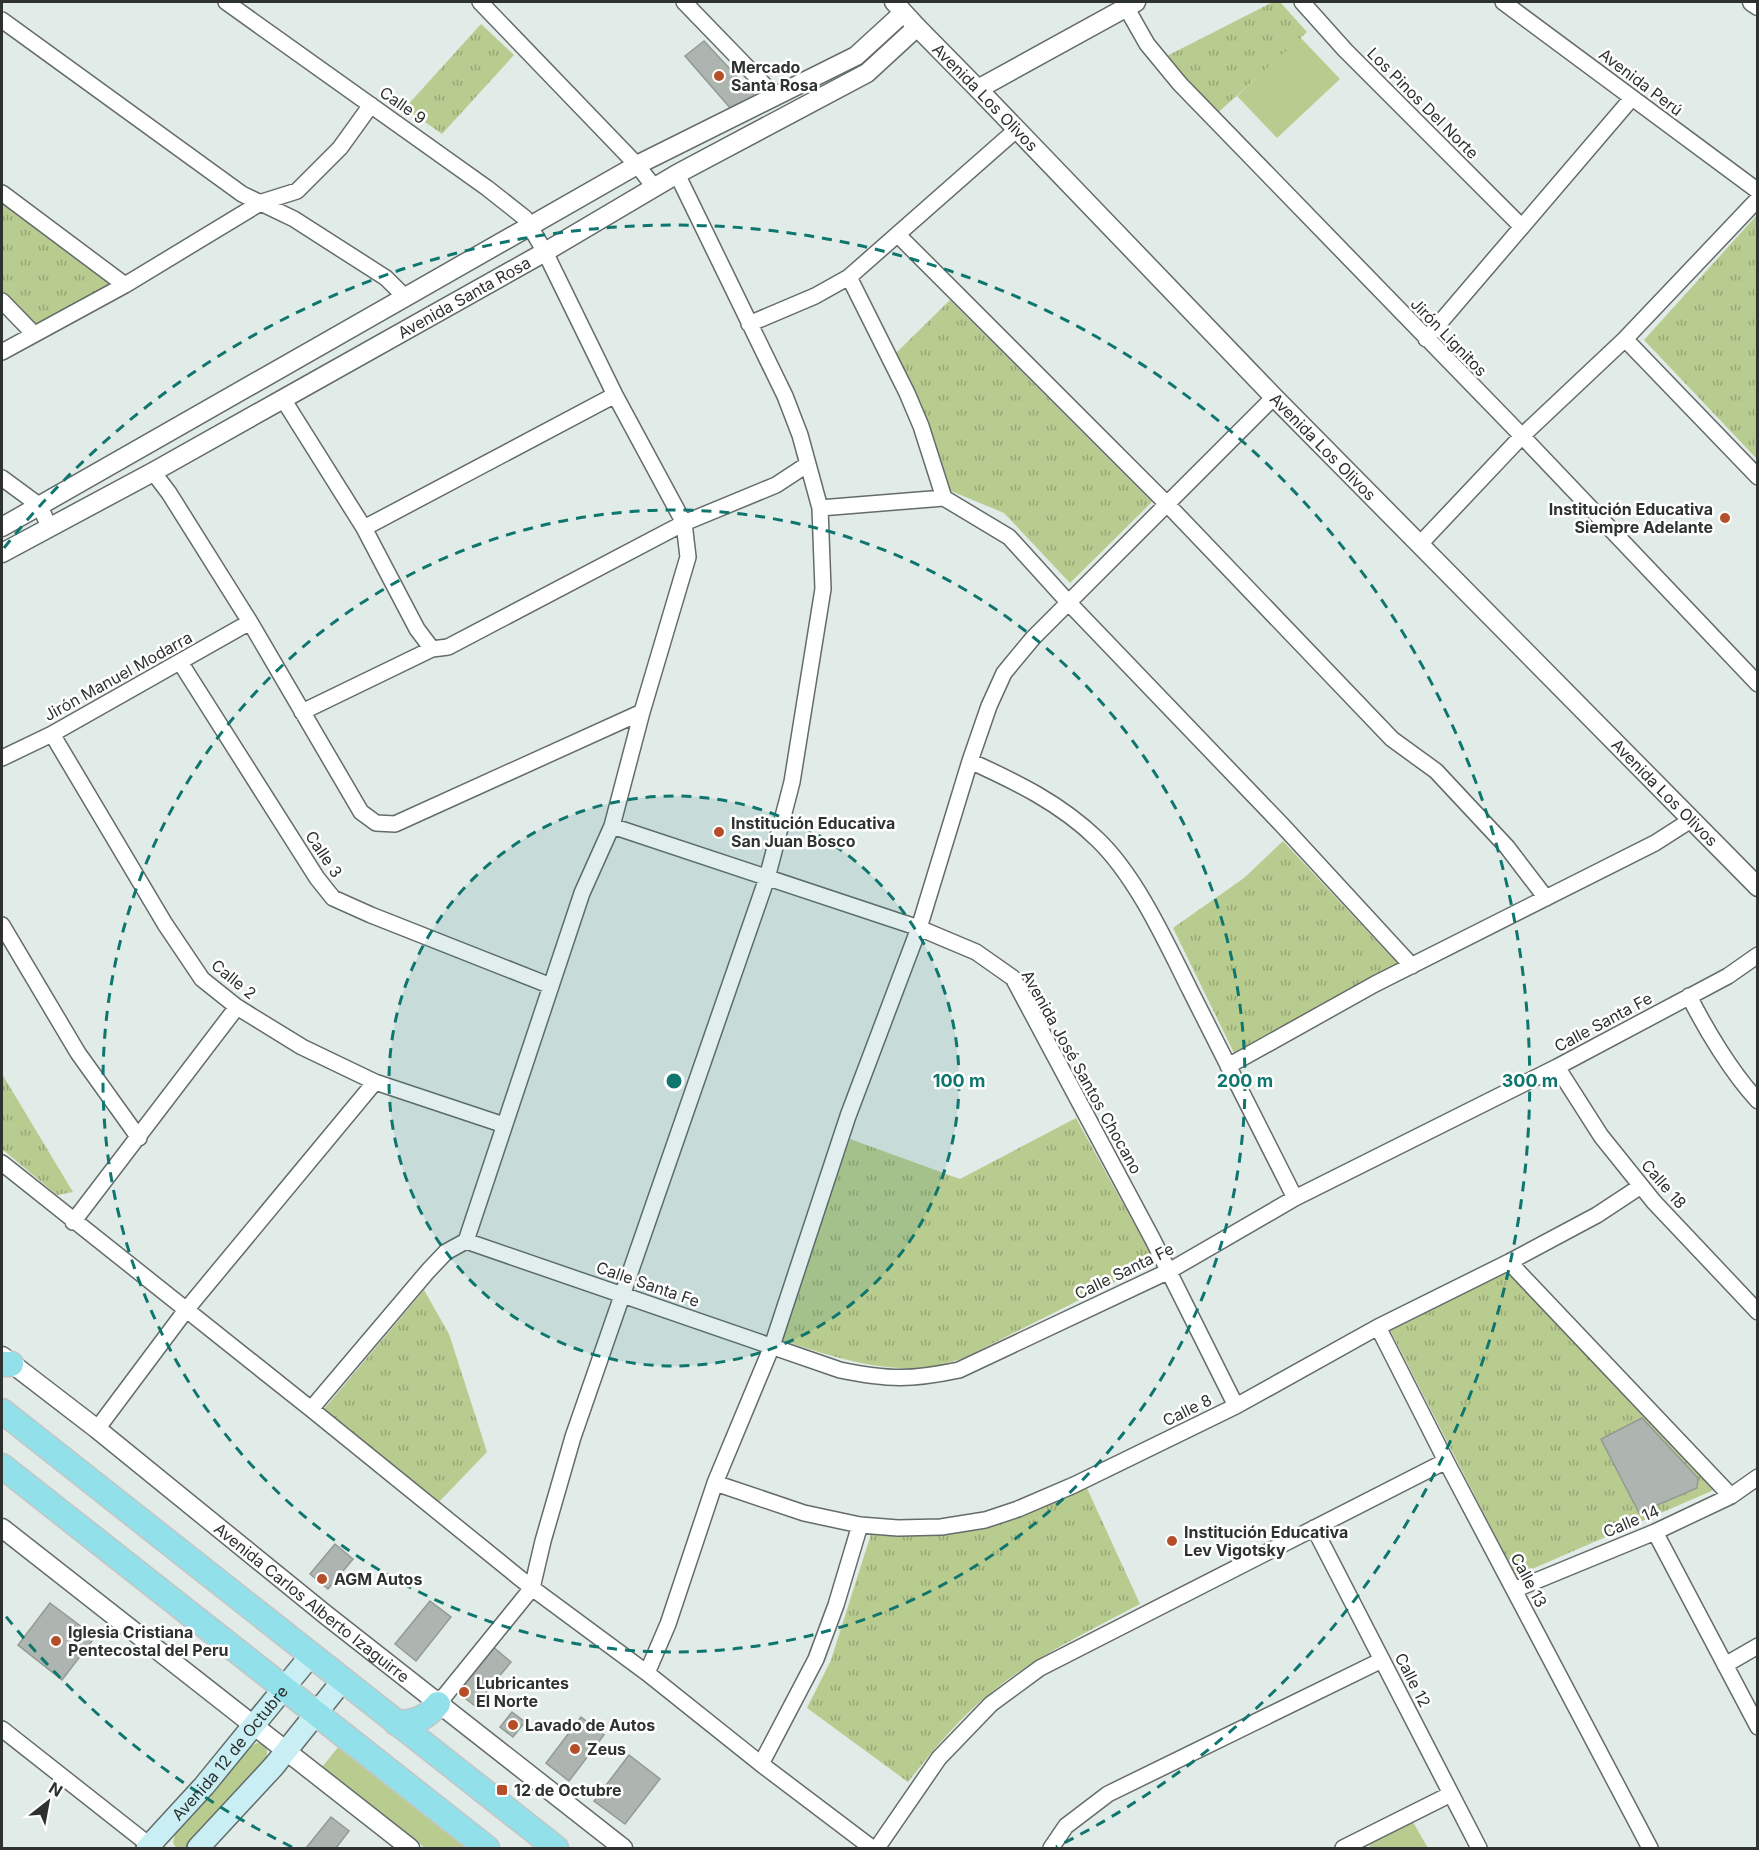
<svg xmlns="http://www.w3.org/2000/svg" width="1759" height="1850" font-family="Inter,sans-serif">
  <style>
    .grass { fill: #b9cc90 }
    .park { fill: url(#park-tufts) }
    .building { fill: #aeb5b0; stroke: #939a94; stroke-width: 1.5 }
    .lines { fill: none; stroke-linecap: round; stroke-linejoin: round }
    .minor-casing { stroke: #646c6a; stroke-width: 18 }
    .tertiary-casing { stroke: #646c6a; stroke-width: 21 }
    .secondary-casing { stroke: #646c6a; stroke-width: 24 }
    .primary-casing { stroke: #c4c5c5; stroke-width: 27 }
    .minor { stroke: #fff; stroke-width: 15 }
    .tertiary { stroke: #fff; stroke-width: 18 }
    .secondary { stroke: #c9eff4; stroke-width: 21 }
    .primary { stroke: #92e0e9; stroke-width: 24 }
    .ring { fill: none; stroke: #0f766e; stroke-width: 3; stroke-dasharray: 10 8 }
    .poi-dot { fill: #b64e29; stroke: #fff; stroke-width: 2 }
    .labels { text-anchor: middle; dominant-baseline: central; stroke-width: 5; stroke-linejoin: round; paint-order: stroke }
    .poi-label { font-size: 16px; font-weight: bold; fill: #2d3130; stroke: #fff; text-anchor: start }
    .street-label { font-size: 16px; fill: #2d3130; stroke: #fff }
    .centre { fill: #0f766e; stroke: #fff; stroke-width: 3 }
    .ring-label { font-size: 18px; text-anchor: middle; font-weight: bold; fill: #0f766e; stroke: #fff; stroke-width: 5; stroke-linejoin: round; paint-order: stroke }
  </style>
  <defs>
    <pattern id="park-tufts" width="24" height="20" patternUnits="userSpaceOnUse" patternTransform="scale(1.5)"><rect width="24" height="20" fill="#b9cc90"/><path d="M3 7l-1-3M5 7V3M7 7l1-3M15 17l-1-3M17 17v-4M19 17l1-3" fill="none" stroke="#97a676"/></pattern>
  </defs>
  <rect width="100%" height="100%" fill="#e1ebe8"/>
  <path class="grass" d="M1300,37L1340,79L1277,138L1237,96Z
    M257,1743C266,1744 269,1750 266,1758L189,1846L186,1848H177C172,1844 173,1841 175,1835L252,1746Z
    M339,1746L470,1848H425L322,1767Z
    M1413,1822L1428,1848H1371L1369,1845Z"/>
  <path class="park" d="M1273,2H1280L1307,32L1212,118L1159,60Z
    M481,24L514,55L442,134L405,108Z
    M2,201L112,283L36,324L2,293Z
    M1757,215V459L1644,340Z
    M950,300L1152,502L1070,583L1004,513L951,491L922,408L896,353Z
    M1283,841L1399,965L1369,985L1234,1053L1173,928L1244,878Z
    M2,1074L73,1192L57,1195L2,1149Z
    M1076,1118L1155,1262L964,1358C953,1361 942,1365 932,1367C878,1373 832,1356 781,1340L850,1139L960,1179Z
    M1508,1269L1716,1489L1516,1576L1390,1330Z
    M424,1290L449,1334L487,1452L437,1504L324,1409Z
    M1086,1486L1140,1604C1090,1631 1037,1655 993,1691C960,1717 934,1749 908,1782L807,1708L831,1660L871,1534C914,1536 959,1536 1000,1522C1029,1512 1057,1498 1086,1486Z"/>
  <path class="building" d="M704,41L755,96L732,110L685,56Z
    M1642,1418L1698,1478L1697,1488L1639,1513L1601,1439Z
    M335,1544L353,1559L328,1589L310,1574Z
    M430,1601L451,1617L416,1661L395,1644Z
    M50,1603L95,1637L62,1680L18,1645Z
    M492,1646L511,1662L475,1706L456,1691Z
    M512,1712L525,1722L513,1737L500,1727Z
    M581,1717L604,1735L569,1781L546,1763Z
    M629,1755L660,1779L625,1824L594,1801Z
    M331,1817L349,1831L336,1848H306Z"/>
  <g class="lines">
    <g class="minor-casing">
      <path id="minor" d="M226,2L487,188L525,218L545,252L615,395L684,523L688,557L642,712L612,826L582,893L466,1241L446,1252L428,1271L311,1409
        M480,2L637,165L655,188
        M684,2L775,96
        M1302,2L1345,50L1522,227
        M1503,2L1758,191
        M1126,7L1147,44L1180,84L1522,436L1758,684
        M2,20L242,194L294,219L386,278L405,297
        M2,193L125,285
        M898,235L1167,504L1392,739L1436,771L1507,847L1546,898
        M849,277L907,393L921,426L944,498
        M2,301L34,334
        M749,324L815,296L849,277L1016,130
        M1426,339L1632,98
        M1625,339L1758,477
        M2,352L125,285L262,202L297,191L340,148L371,105
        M283,399L364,528L417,629L432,649
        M153,472L169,493L250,622L361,812L376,823L395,824L642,712
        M2,478L40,506L49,527
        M820,508L944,498L1009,537L1068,602L1283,826L1412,966
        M364,528L615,395
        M1419,545L1522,436L1625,339L1758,199
        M180,662L317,878L333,898L371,915L551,986
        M302,712L432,649L448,647L684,523L776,485L808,464
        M52,734L165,924L202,979L237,1007L302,1047L375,1082L504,1125
        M2,758L52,734L250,622
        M970,761C1016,782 1060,803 1097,839C1136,876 1166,942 1190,990C1225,1060 1260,1129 1295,1198
        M612,826L919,928L976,952L1013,978L1153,1240L1236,1406
        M2,925L78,1053L139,1138
        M1689,996C1706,1030 1732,1073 1758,1101
        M1228,1066L1375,984L1655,843L1691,820
        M1557,1067L1601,1136L1654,1202L1758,1312
        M2,1163L311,1409L532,1588L647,1673L761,1764L872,1848
        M73,1222L237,1007
        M466,1241L840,1370C888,1380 912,1380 959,1370L1169,1271L1295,1198L1557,1067L1728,976L1758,955
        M1509,1262L1731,1496
        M1378,1327L1446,1461L1650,1848
        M97,1429L186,1310L375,1082
        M715,1483L804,1513L860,1525L898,1528L941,1527L985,1520L1018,1509L1074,1485L1236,1406L1378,1327L1509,1262L1597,1215L1641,1186
        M1314,1528L1479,1848
        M1655,1532L1758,1727
        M1514,1590L1655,1532L1731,1496L1758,1477
        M1725,1665L1758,1646
        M647,1673L668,1624L715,1483L772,1346L848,1116L919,928L970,761L989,706L1004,673L1033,638L1274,397
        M438,1704L532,1588L543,1541L573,1437L767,878L792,782L823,589L820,508L800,435L785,396L677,174
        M2,1729L153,1848
        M761,1764L816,1659L836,1605L860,1525
        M877,1848L939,1758L991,1704L1040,1668L1446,1461
        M1051,1848L1066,1826L1108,1794L1382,1660
        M1343,1848L1451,1794"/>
    </g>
    <g class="tertiary-casing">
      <g id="tertiary">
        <path id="s1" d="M894,2L917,27L978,89L1274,397L1758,887"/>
        <path d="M1752,2L1758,6"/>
        <path d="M978,89L1136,2"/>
        <path d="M2,527L637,165L856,56L903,13"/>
        <path id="s2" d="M2,553L153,472L283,399L545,252L677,174L867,73L917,27"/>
        <path id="s3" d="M2,1356L97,1429L326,1615L623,1848"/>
        <path d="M2,1528L410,1848"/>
      </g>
    </g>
    <g class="secondary-casing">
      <g id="secondary">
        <path id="s4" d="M147,1848L204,1786L311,1655"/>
        <path d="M198,1848L274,1766L343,1680"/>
      </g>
    </g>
    <g class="primary-casing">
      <path id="primary" d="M2,1364H11
        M2,1411L556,1848
        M2,1466L487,1848
        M396,1723C415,1723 426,1718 438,1704"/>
    </g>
    <use href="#minor" class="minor"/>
    <use href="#tertiary" class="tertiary"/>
    <use href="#secondary" class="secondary"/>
    <use href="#primary" class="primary"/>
  </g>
  <circle cx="674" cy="1081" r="285" fill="#0f766e" fill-opacity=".12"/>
  <g class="ring">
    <circle cx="674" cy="1081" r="285"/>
    <circle cx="674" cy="1081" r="571"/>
    <path d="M292 1847A856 856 0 0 1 4 1614M4 548A856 856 0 1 1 1056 1847"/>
  </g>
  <g class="poi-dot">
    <circle cx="719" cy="76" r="6"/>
    <circle cx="1725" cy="518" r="6"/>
    <circle cx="719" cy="832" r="6"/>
    <circle cx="1172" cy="1541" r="6"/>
    <circle cx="322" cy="1579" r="6"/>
    <circle cx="56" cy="1641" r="6"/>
    <circle cx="464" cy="1692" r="6"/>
    <circle cx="513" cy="1725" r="6"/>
    <circle cx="575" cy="1749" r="6"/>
    <rect x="496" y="1784" width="12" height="12" rx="3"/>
  </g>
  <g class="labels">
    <g class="poi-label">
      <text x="731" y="67">Mercado<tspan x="731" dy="18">Santa Rosa</tspan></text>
      <text x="1713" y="509" text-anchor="end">Institución Educativa<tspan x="1713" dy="18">Siempre Adelante</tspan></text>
      <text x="731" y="823">Institución Educativa<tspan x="731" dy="18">San Juan Bosco</tspan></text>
      <text x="1184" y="1532">Institución Educativa<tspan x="1184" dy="18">Lev Vigotsky</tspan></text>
      <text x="334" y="1579">AGM Autos</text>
      <text x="68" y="1632">Iglesia Cristiana<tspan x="68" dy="18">Pentecostal del Peru</tspan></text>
      <text x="476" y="1683">Lubricantes<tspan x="476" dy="18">El Norte</tspan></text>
      <text x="525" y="1725">Lavado de Autos</text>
      <text x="587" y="1749">Zeus</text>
      <text x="514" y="1790">12 de Octubre</text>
    </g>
    <g class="street-label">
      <text transform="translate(1641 82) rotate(37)">Avenida Perú</text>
      <text stroke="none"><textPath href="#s1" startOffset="132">Avenida Los Olivos</textPath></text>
      <text transform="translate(1423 103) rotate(45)">Los Pinos Del Norte</text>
      <text transform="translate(403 105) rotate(35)">Calle 9</text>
      <text stroke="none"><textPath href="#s2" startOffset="528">Avenida Santa Rosa</textPath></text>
      <text transform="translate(1449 337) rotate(46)">Jirón Lignitos</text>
      <text stroke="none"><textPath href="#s1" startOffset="618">Avenida Los Olivos</textPath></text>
      <text transform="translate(118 676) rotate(-29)">Jirón Manuel Modarra</text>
      <text stroke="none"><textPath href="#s1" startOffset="1104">Avenida Los Olivos</textPath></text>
      <text transform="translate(324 854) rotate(56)">Calle 3</text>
      <text transform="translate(234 979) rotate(39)">Calle 2</text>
      <text transform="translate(1603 1022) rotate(-28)">Calle Santa Fe</text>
      <text transform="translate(1082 1072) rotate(61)">Avenida José Santos Chocano</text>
      <text transform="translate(1664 1184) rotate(49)">Calle 18</text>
      <text transform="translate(1124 1271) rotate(-26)">Calle Santa Fe</text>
      <text transform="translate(648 1284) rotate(19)">Calle Santa Fe</text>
      <text transform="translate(1187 1410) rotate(-26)">Calle 8</text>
      <text transform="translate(1631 1521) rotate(-23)">Calle 14</text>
      <text transform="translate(1529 1580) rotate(62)">Calle 13</text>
      <text stroke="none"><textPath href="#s3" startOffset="396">Avenida Carlos Alberto Izaguirre</textPath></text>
      <text transform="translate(1413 1680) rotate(63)">Calle 12</text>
      <text stroke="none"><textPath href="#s4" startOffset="126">Avenida 12 de Octubre</textPath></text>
    </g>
  </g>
  <circle cx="674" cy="1081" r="9" class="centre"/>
  <g class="ring-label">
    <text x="959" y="1087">100 m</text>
    <text x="1245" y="1087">200 m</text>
    <text x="1530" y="1087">300 m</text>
  </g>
  <rect width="1759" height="1850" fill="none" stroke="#2d3130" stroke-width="6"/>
  <g transform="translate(48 1802) rotate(31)" stroke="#ffffff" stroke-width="4.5" paint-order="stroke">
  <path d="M0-4.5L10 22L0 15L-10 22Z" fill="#2d3130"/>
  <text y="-9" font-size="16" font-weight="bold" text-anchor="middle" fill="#2d3130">N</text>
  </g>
</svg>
